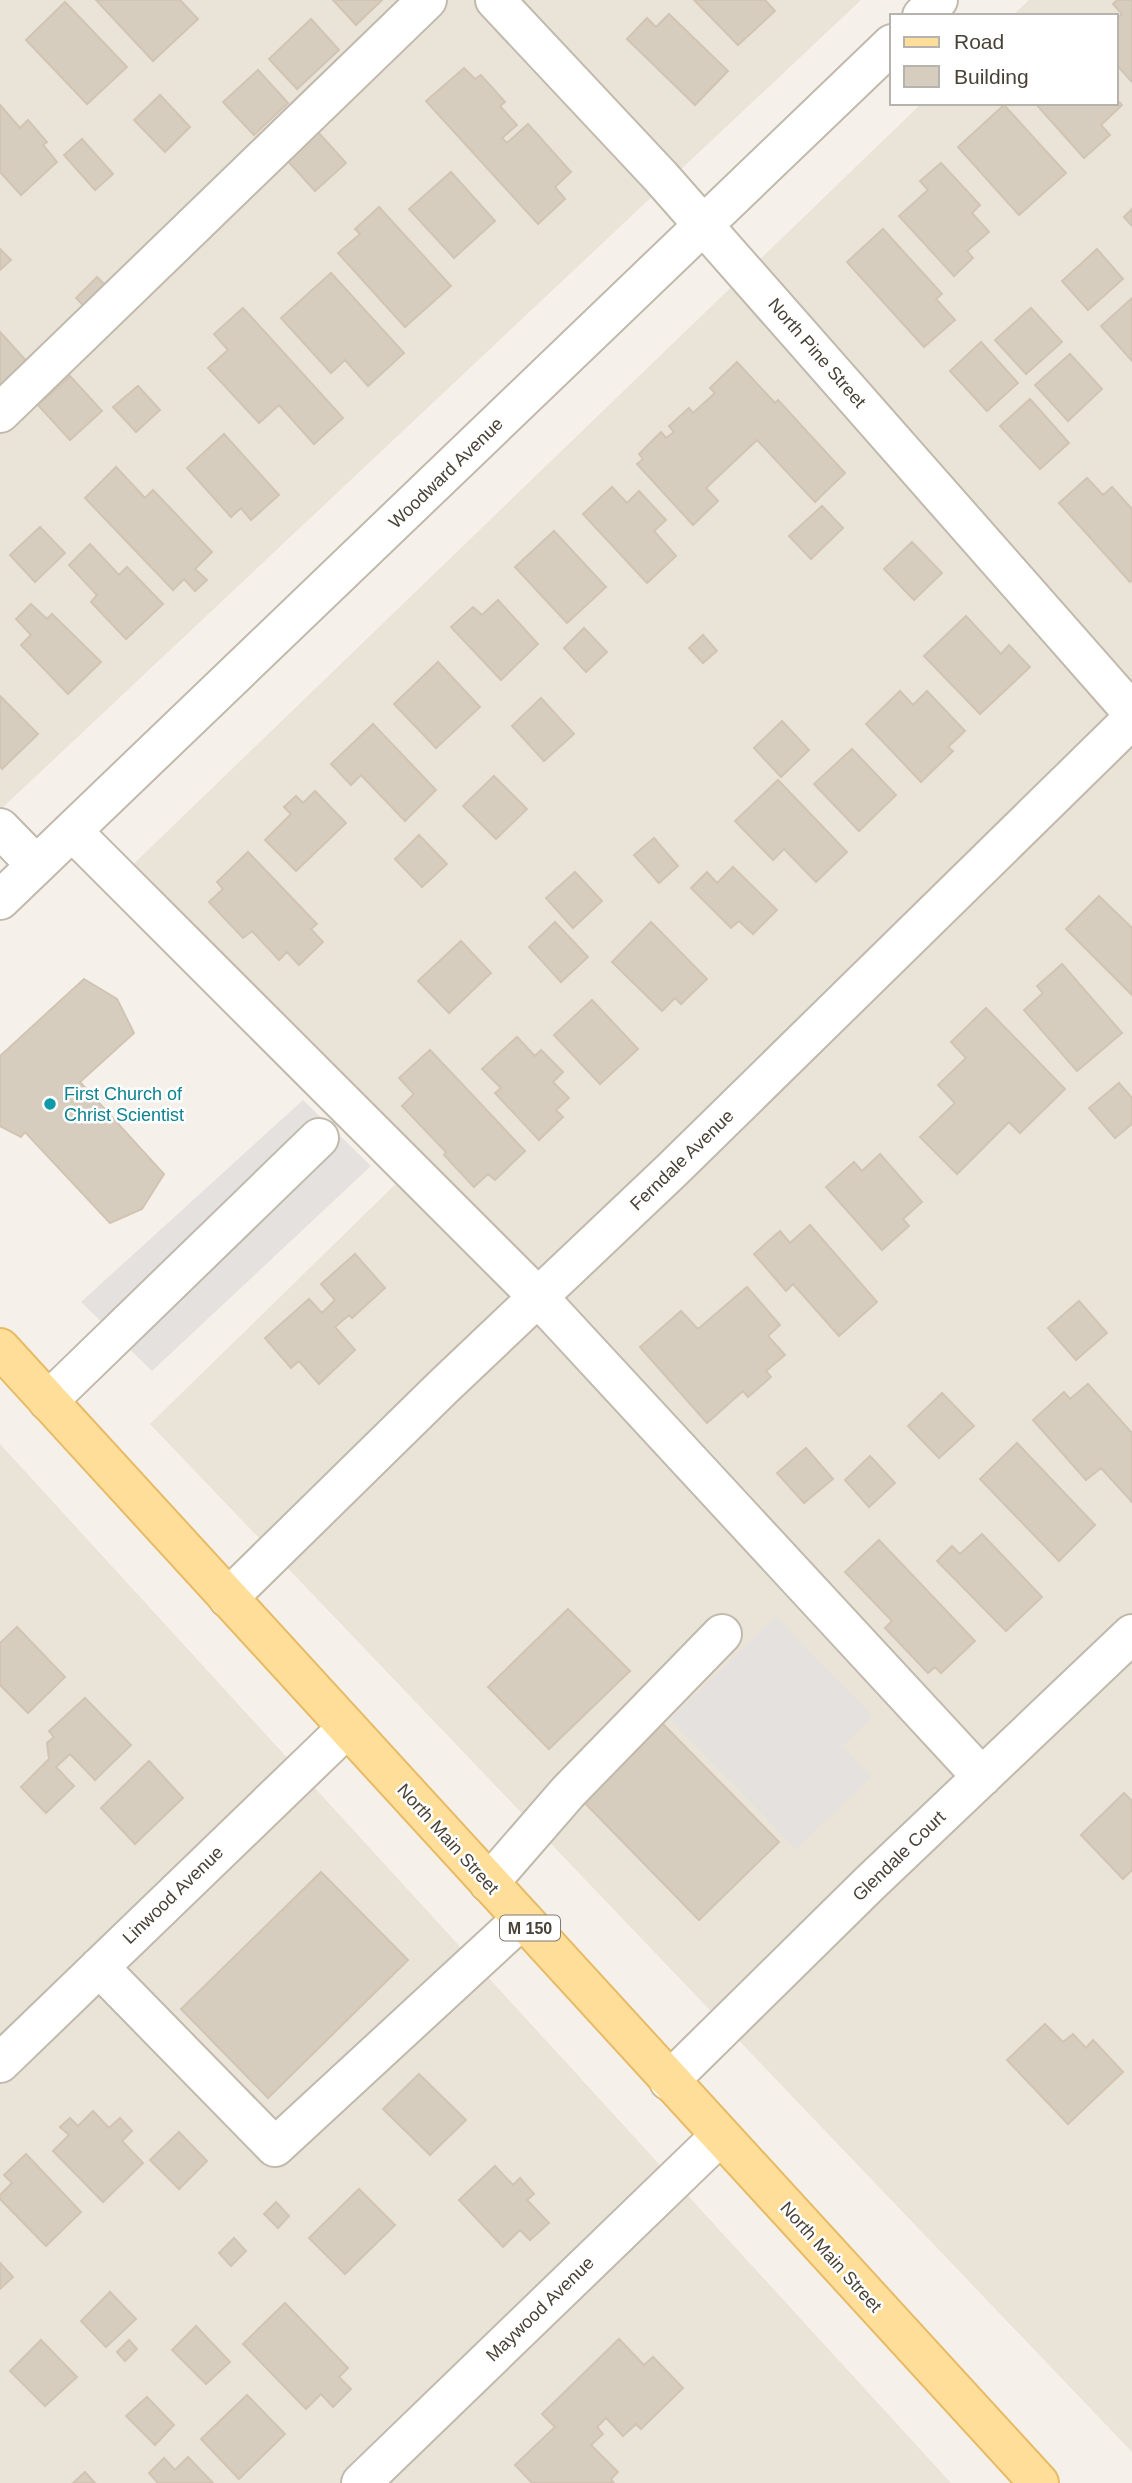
<svg xmlns="http://www.w3.org/2000/svg" width="1132" height="2483" font-family="Helvetica,sans-serif">
  <style>
    .residential { fill: #e9e3d8 }
    .parking { fill: #e4e1de }
    .building { fill: #d7cdbf; stroke: #d2c4b2; stroke-width: 2 }
    .lines { fill: none; stroke-linecap: round; stroke-linejoin: round }
    .minor-casing { stroke: #c1b9ac; stroke-width: 42 }
    .major-casing { stroke: #e7bb66; stroke-width: 42 }
    .minor { stroke: #fff; stroke-width: 38 }
    .major { stroke: #ffde99; stroke-width: 38 }
    .culture-dot { fill: #0f9aa8; stroke: #fff; stroke-width: 2.5 }
    .labels { text-anchor: middle; dominant-baseline: central; stroke-width: 5; stroke-linejoin: round; paint-order: stroke }
    .shield { fill: #fff; stroke: #807b73; stroke-width: 2 }
    .shield-label { font-size: 16px; font-weight: bold; fill: #494237 }
    .street-label { font-size: 18px; fill: #494237; stroke: #fff }
    .culture-label { font-size: 18px; fill: #0d838f; stroke: #fff; text-anchor: start }
  </style>
  <rect width="100%" height="100%" fill="#f5f1ea"/>
  <path class="residential" d="M0,0H861L0,810Z
    M1029,0H1132V2452L150,1424L410,1170L118,879L922,103H1116V16H1012Z
    M0,1444L951,2483H0Z"/>
  <path class="parking" d="M303,1100L371,1166L152,1371L81,1302Z
    M776,1617L873,1717L842,1746L871,1777L796,1849L670,1719Z"/>
  <path class="building" d="M96,0H180L198,19L153,61Z
    M333,0H382L356,25Z
    M694,0H765L775,11L738,45Z
    M1117,0H1132V82L1116,64V20L1122,14L1113,4Z
    M65,2L127,67L87,104L26,40Z
    M669,14L728,71L695,105L627,39L647,18L656,27Z
    M311,19L339,50L297,89L269,59Z
    M464,68L475,79L481,75L505,102L500,106L517,125L502,138L507,143L528,124L571,172L555,187L565,199L538,224L426,101Z
    M258,70L288,103L254,135L223,102Z
    M160,95L190,127L165,152L134,120Z
    M1116,99L1122,105L1101,125L1110,135L1084,158L1035,103H1116Z
    M0,105L20,128L28,120L47,142L43,145L57,162L21,195L0,172Z
    M1004,105L1066,173L1019,215L958,147Z
    M317,131L346,163L315,191L286,159Z
    M82,139L113,174L95,190L64,155Z
    M941,163L980,205L972,213L989,232L967,251L973,258L954,276L899,216L928,190L920,181Z
    M451,172L495,221L454,258L409,209Z
    M379,207L451,286L405,327L338,253L360,234L355,229Z
    M1132,209V226L1124,217Z
    M883,229L942,294L936,299L955,320L924,347L847,262Z
    M0,249L11,260L0,270Z
    M1097,249L1123,279L1088,310L1062,281Z
    M331,273L404,353L368,386L345,360L331,373L281,318Z
    M97,277L109,289L88,310L76,298Z
    M1132,298V361L1101,326Z
    M243,308L343,418L314,444L279,405L259,423L208,368L228,350L214,334Z
    M1031,308L1062,342L1026,374L995,340Z
    M0,332L30,365L0,392Z
    M981,342L1018,383L987,411L950,371Z
    M1070,354L1102,389L1068,421L1035,385Z
    M737,362L775,403L778,400L845,473L815,502L757,440L706,488L718,501L693,525L637,464L643,459L639,454L661,432L666,438L674,432L669,426L689,408L693,413L715,393L710,388Z
    M70,376L102,411L70,440L38,405Z
    M138,386L160,410L136,432L113,407Z
    M1030,399L1069,443L1040,469L1000,426Z
    M224,434L279,495L251,520L241,508L231,517L187,468Z
    M116,467L145,498L153,490L212,552L195,569L207,580L195,591L184,579L173,590L85,498Z
    M1087,478L1103,495L1112,487L1132,509V580L1130,582L1059,503Z
    M612,487L627,503L639,491L666,520L654,531L676,556L647,583L583,514Z
    M822,506L843,528L811,559L789,536Z
    M40,527L65,553L35,582L10,555Z
    M554,531L606,587L567,623L515,567Z
    M912,542L942,573L914,600L884,569Z
    M90,544L119,575L127,567L163,604L126,639L91,602L97,595L69,565Z
    M498,600L538,644L501,680L451,627L473,607L482,615Z
    M31,604L47,619L52,614L101,662L68,694L21,645L31,635L16,619Z
    M966,616L1001,654L1009,645L1030,667L980,714L924,656Z
    M584,628L607,652L586,672L564,648Z
    M703,635L717,651L703,663L689,648Z
    M438,662L480,707L436,748L394,704Z
    M900,691L913,705L927,691L965,731L948,747L953,751L921,782L866,724Z
    M0,696L38,734L2,769L0,766Z
    M541,698L574,734L544,761L512,726Z
    M782,721L809,750L781,777L754,748Z
    M373,724L436,790L405,821L361,775L351,785L331,764Z
    M852,749L896,795L859,831L814,784Z
    M494,776L527,809L496,839L463,806Z
    M778,780L847,852L816,882L784,849L773,860L735,821Z
    M315,791L346,823L296,871L265,840L291,814L284,807L296,796L303,803Z
    M419,835L447,864L422,887L395,859Z
    M654,838L678,866L659,883L634,855Z
    M248,852L317,924L311,929L323,942L299,965L287,952L279,960L252,931L243,938L209,902L223,889L217,882Z
    M733,867L777,910L753,934L739,921L731,928L691,888L707,872L717,883Z
    M575,872L602,901L573,928L546,898Z
    M1099,896L1132,928V995L1066,929Z
    M555,922L588,957L561,982L529,947Z
    M651,922L707,979L681,1004L675,998L662,1011L612,962Z
    M461,941L491,973L449,1013L418,981Z
    M1062,964L1122,1033L1077,1071L1024,1010L1043,993L1037,986Z
    M84,979L117,999L134,1033L80,1082L164,1174L142,1209L110,1223L25,1132L21,1137L0,1126V1056Z
    M592,1000L638,1049L600,1084L554,1035Z
    M986,1008L1065,1089L1020,1133L1009,1122L957,1174L920,1137L955,1103L938,1085L966,1058L951,1042Z
    M517,1037L535,1056L541,1050L563,1072L553,1082L569,1098L556,1110L563,1117L539,1140L495,1093L501,1088L482,1069Z
    M430,1050L525,1151L495,1180L488,1174L474,1187L444,1155L446,1152L402,1106L414,1094L399,1078Z
    M1119,1083L1132,1098V1124L1115,1138L1089,1108Z
    M880,1154L922,1202L903,1219L909,1226L882,1250L826,1187L854,1162L862,1171Z
    M810,1225L877,1302L839,1336L793,1284L786,1291L754,1254L780,1231L790,1243Z
    M355,1254L385,1288L352,1318L349,1315L335,1327L355,1350L319,1384L299,1361L291,1368L265,1338L309,1299L322,1313L335,1300L321,1284Z
    M747,1287L780,1325L768,1336L785,1355L766,1371L771,1377L748,1397L743,1391L707,1423L640,1347L681,1311L698,1329Z
    M1079,1301L1107,1333L1076,1360L1048,1328Z
    M1088,1384L1132,1433V1502L1101,1468L1086,1480L1033,1420L1064,1392L1070,1399Z
    M942,1393L974,1426L939,1458L908,1426Z
    M1017,1443L1095,1525L1059,1561L980,1479Z
    M806,1448L833,1479L804,1503L777,1473Z
    M870,1456L895,1483L869,1507L845,1480Z
    M982,1534L1042,1597L1006,1631L937,1561L952,1546L960,1554Z
    M879,1540L975,1641L941,1673L935,1667L928,1673L885,1628L892,1621L845,1572Z
    M568,1609L630,1671L549,1749L488,1687Z
    M17,1627L65,1677L28,1713L0,1685V1643Z
    M85,1698L131,1745L95,1780L70,1754L56,1767L74,1786L46,1813L21,1787L49,1759L47,1743L54,1737L49,1731Z
    M659,1720L779,1842L699,1920L579,1797Z
    M149,1761L183,1798L135,1844L101,1808Z
    M1124,1793L1132,1801V1870L1123,1879L1081,1835Z
    M321,1872L408,1960L268,2098L181,2009Z
    M1045,2024L1063,2042L1073,2034L1086,2048L1093,2040L1123,2072L1068,2124L1007,2060Z
    M419,2074L466,2120L430,2155L383,2109Z
    M93,2111L109,2128L120,2118L132,2131L122,2141L143,2163L103,2202L53,2151L69,2135L60,2127L70,2118L78,2126Z
    M179,2132L207,2161L179,2189L150,2160Z
    M26,2154L81,2212L46,2246L0,2199V2195L12,2183L4,2175Z
    M495,2166L513,2185L520,2178L534,2194L527,2200L549,2223L530,2240L520,2230L503,2247L459,2200Z
    M359,2189L395,2225L345,2274L309,2238Z
    M276,2202L289,2216L278,2228L264,2214Z
    M234,2238L246,2251L231,2266L219,2253Z
    M0,2263L13,2277L0,2289Z
    M110,2292L136,2319L106,2347L81,2321Z
    M285,2303L348,2368L339,2377L351,2389L333,2407L321,2394L306,2409L243,2344Z
    M196,2326L230,2362L206,2384L172,2350Z
    M619,2339L644,2365L653,2357L683,2388L641,2429L636,2424L623,2436L606,2418L597,2427L603,2434L591,2445L618,2472L611,2479L614,2483H532L515,2465L555,2427L542,2414Z
    M41,2340L77,2377L45,2406L10,2371Z
    M129,2340L137,2349L125,2361L117,2352Z
    M247,2395L285,2434L239,2479L201,2439Z
    M147,2397L174,2425L155,2445L126,2416Z
    M188,2457L213,2483H158L149,2473L164,2458L175,2470Z
    M85,2472L95,2483H73Z"/>
  <g class="lines">
    <g class="minor-casing">
      <path id="minor" d="M495,0L660,176L1132,712
        M922,16L938,0
        M0,413L427,0
        M0,828L36,865
        M72,831L538,1297L982,1777
        M0,900L892,44
        M48,1401L319,1138
        M228,1598L442,1388L672,1170L1132,719
        M489,1883L568,1792L722,1634
        M99,1967L275,2147L522,1919
        M0,2063L347,1728
        M669,2081L869,1884L1132,1634
        M361,2483L720,2136"/>
    </g>
    <g class="major-casing">
      <path id="major" d="M0,1348L1039,2483"/>
    </g>
    <use href="#minor" class="minor"/>
    <use href="#major" class="major"/>
  </g>
  <circle class="culture-dot" cx="50" cy="1104" r="7"/>
  <g class="labels">
    <rect class="shield" x="500" y="1915.5" width="60" height="25" rx="5"/>
    <g class="shield-label">
      <text x="530" y="1928">M 150</text>
    </g>
    <g class="street-label">
      <text transform="translate(817 353) rotate(49)">North Pine Street</text>
      <text transform="translate(446 473) rotate(-44)">Woodward Avenue</text>
      <text transform="translate(682 1160) rotate(-44)">Ferndale Avenue</text>
      <text transform="translate(448 1839) rotate(48)">North Main Street</text>
      <text transform="translate(899 1856) rotate(-44)">Glendale Court</text>
      <text transform="translate(173 1895) rotate(-44)">Linwood Avenue</text>
      <text transform="translate(831 2257) rotate(48)">North Main Street</text>
      <text transform="translate(540 2309) rotate(-44)">Maywood Avenue</text>
    </g>
    <g class="culture-label">
      <text x="64" y="1094">First Church of<tspan x="64" dy="21">Christ Scientist</tspan></text>
    </g>
  </g>
  <rect x="890" y="14" width="228" height="91" fill="#ffffff" stroke="#b6b3af" stroke-width="2"/>
  <rect x="904" y="37" width="35" height="10" fill="#ffde99" stroke="#b6b3af" stroke-width="2"/>
  <text x="954" y="49" font-size="21" fill="#494237">Road</text>
  <rect x="904" y="66" width="35" height="21" fill="#d7cdbf" stroke="#b6b3af" stroke-width="2"/>
  <text x="954" y="84" font-size="21" fill="#494237">Building</text>
</svg>
